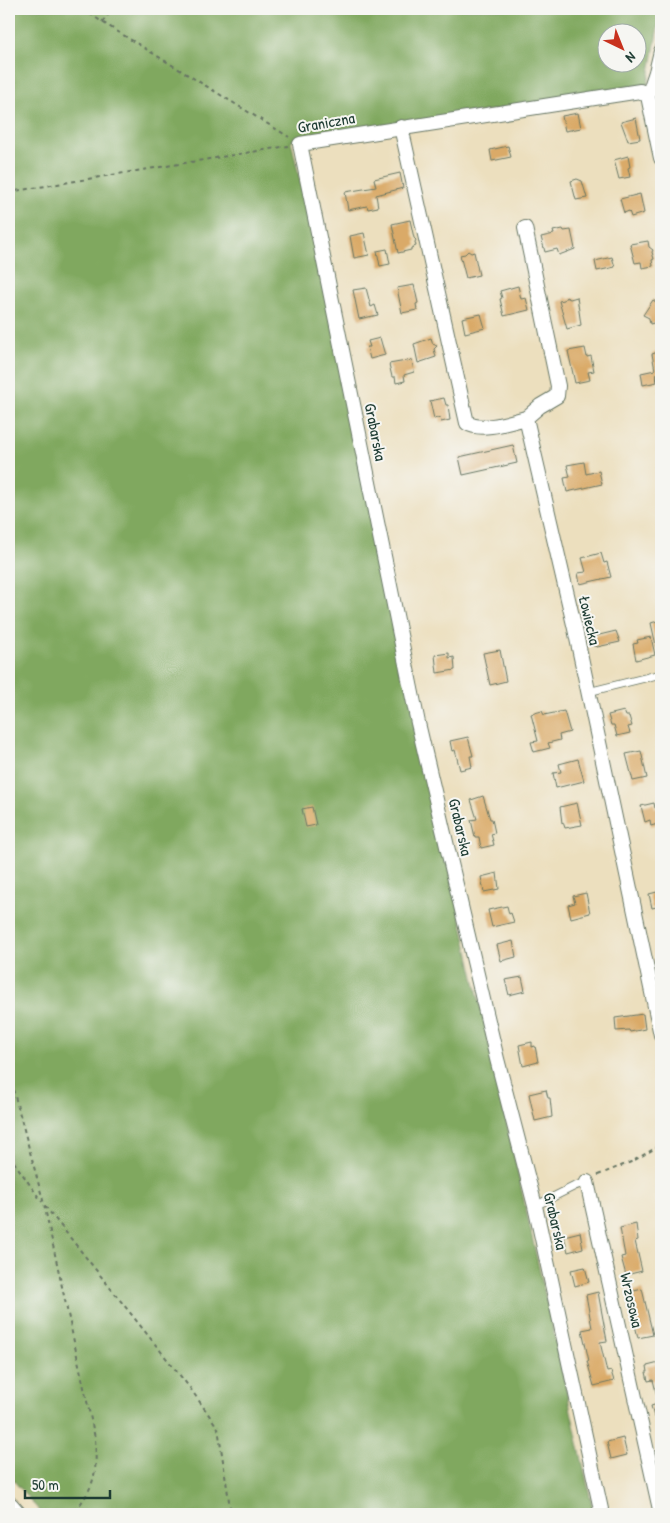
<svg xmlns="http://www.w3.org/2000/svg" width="670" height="1523" font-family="'Patrick Hand',sans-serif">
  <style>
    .forest { fill: #80a85e; stroke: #507249; fill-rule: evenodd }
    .building { fill: #daaa67 }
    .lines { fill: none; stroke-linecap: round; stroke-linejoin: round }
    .service-casing { stroke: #677664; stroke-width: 9 }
    .minor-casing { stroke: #677664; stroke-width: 16 }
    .secondary-casing { stroke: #677664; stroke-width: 21 }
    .path { stroke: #677664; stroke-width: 2; stroke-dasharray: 4 4; stroke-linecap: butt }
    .service { stroke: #fff; stroke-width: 7 }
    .minor { stroke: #fff; stroke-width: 14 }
    .secondary { stroke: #fff; stroke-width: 19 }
    .labels { text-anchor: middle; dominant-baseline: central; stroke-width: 4; stroke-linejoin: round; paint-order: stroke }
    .street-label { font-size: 16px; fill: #1f3d34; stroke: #f6f6f2 }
  </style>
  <rect width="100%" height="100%" fill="#f6f6f2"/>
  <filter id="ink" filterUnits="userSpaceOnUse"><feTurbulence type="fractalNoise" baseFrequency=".02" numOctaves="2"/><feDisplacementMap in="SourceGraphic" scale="10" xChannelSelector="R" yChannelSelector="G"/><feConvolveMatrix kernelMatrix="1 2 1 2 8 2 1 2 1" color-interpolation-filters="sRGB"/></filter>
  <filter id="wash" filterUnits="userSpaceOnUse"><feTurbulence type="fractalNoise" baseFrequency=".0096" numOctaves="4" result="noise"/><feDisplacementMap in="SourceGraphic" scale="20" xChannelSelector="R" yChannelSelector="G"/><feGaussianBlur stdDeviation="1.12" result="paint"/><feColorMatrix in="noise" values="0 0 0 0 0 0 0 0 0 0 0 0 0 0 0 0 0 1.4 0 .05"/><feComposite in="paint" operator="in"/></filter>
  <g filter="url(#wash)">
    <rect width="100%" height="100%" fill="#ecdfbe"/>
    <path class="forest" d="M9,9H661L648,84L527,105L291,141L333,325L420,736L594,1514H42L9,1475ZM608,32H638V62H608Z"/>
    <g id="blocks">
      <path class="building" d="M578,113L581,128L565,131L562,116Z
        M636,118L640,139L628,141L621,122Z
        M508,146L511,157L492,161L490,150Z
        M628,156L630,167L628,168L630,177L619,179L614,160Z
        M400,173L403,188L376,195L378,207L368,209L367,206L348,210L345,192L376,187L374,179Z
        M577,179L582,181L587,198L576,200L571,181Z
        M640,194L644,213L631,217L629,211L624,213L620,199Z
        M410,220L414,238L416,240L415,242L416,246L411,248V250L398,253L392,224Z
        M563,229L564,231L571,230L575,249L559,255L557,249L545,252L541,237L554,234L553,231Z
        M364,233L369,255L354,258L350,236Z
        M648,241L649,247L653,250L652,252L654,259L652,260L653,266L642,268L641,262L635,263L630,244Z
        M387,249L390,264L380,266L377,251Z
        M468,251L471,253L474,252L479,275L466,278L460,255L465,254Z
        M612,257L615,267L597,271L595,261Z
        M414,285L418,303L416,304L417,310L402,313L397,288Z
        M518,286L521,299L526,298L529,310L504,316L500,299L502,298L500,291Z
        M366,288L371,307L375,305L378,315L359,319L353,290Z
        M566,297L570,299L577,297L581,325L567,329L559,301L564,300Z
        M653,300L656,302L661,300V321L650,324L649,318L643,315Z
        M481,314L485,328L465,333L462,318Z
        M380,338L385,355L370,359L367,347H370L368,341Z
        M431,338L433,344L437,346L434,349L436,357L418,363L414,344Z
        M585,348L587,357L591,356L594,371L588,372L590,380L575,383L568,351Z
        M661,351V379L657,380L656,373L657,382L643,385L641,373L655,370L652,354Z
        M412,360L414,372L404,375L405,381L396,383L395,377H392L389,364Z
        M444,398L446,405H448L450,420L441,422L440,417L434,419L430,401Z
        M513,445L517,463L463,475L459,457Z
        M584,462L586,474L599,471L602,484L567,492L564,478L570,477L567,465Z
        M601,553L604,563L607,562L611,577L580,584L578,573L586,572L582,558Z
        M661,620V650H657L651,623Z
        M616,631L620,642L597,647V646H593L591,637Z
        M651,637L655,655L636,660L633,644L638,643L637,640Z
        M500,650L506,681L490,685L483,653Z
        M449,653V658L454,657L455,670L437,673L435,655Z
        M542,711L544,715L564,711L570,732L559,735L560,740L548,743L550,748L534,752L531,742L538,741L531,714Z
        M624,711L626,716H629L632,726L628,727L630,733L617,736L614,725H611L608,715Z
        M468,737L473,756H470L472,767L460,770L455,750L452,751L450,741Z
        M641,751L647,778L633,781L626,754Z
        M578,759L584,781L556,788L553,773L561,772L559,764Z
        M483,796L490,819H492L495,833L491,834L494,845L481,848L479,837H475L471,820L477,819L471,800Z
        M577,803L582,825L565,828L563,822L562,823L560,807Z
        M654,803L655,808L661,807V823L651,826L650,820L645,822L641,806Z
        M312,807L316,825L306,827L302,809Z
        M497,873L499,889L484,892L481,877Z
        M661,891V906L652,908L649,894Z
        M586,893L590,913L571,918L568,905L575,903L573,896Z
        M507,906L509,914L511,913L514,922L492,927L488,910Z
        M513,941L516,957L501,961L497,945Z
        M522,977L525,991L509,995L505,980Z
        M643,1014L645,1029L630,1032L629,1030L616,1031L615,1018Z
        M532,1042V1047L535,1046L538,1062L523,1066L519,1045Z
        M546,1090L548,1098H550L552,1117L535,1121L529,1094Z
        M636,1224L638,1240L635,1241L642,1271L626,1275L621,1257L625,1256L620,1228Z
        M580,1232L583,1248L568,1252L564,1236Z
        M585,1267L589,1282L575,1286L571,1270Z
        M642,1289L653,1335L638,1338L629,1298H631L630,1292Z
        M598,1292L607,1341L600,1342L607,1372L611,1371L614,1381L594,1386L587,1361H589L582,1330L592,1328L586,1295Z
        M659,1363H661V1400H658L653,1380L648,1381L646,1372H648L647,1366Z
        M661,1403V1416L654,1417L651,1406Z
        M623,1438L627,1455L611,1459L607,1442Z"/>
    </g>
  </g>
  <g filter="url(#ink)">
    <use href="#blocks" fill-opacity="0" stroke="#677664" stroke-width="1"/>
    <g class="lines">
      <g class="service-casing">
        <path id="service" d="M588,692L661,674
          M535,1206L575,1186L587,1182"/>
      </g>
      <g class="minor-casing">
        <path id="minor" d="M648,96L661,158
          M648,96L656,72L661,51
          M401,127L467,423C481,432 510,422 526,418
          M525,228L558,386L557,396L540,406L526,418L575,629L661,1035
          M587,1182L661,1514
          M602,1514L535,1206L497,1059L418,723L300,144L640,91L648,96"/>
      </g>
      <g class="secondary-casing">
        <path id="secondary" d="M9,1506L16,1514"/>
      </g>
      <path class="path" d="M83,9L102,22L289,137
        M102,22L113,9
        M9,192L288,146
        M9,1074L44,1204L95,1438C97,1472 96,1487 72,1514
        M9,1155L42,1202
        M598,1175L631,1162L661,1145
        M45,1206L190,1388L218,1428L231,1514"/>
      <use href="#service" class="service"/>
      <use href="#minor" class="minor"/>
      <use href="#secondary" class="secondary"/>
    </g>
  </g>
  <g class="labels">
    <g class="street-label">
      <text transform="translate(326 122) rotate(-10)">Graniczna</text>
      <text transform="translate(376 432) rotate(79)">Grabarska</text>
      <text transform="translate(590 620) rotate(77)">Łowiecka</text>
      <text transform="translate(461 827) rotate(77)">Grabarska</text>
      <text transform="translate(556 1221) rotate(77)">Grabarska</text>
      <text transform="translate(632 1300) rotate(77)">Wrzosowa</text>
    </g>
  </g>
  <rect width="670" height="1523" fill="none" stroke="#f6f6f2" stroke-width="30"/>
  <g transform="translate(622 48) rotate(137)"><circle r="24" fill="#f6f6f2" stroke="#a0aca6"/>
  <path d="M0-4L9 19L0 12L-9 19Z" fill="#c8321e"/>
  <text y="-8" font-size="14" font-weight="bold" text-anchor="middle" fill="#1f3d34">N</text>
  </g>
  <path d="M25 1490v8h85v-8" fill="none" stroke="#1f3d34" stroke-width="2.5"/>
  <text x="32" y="1490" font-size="15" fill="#1f3d34" stroke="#f6f6f2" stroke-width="4" paint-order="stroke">50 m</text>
</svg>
